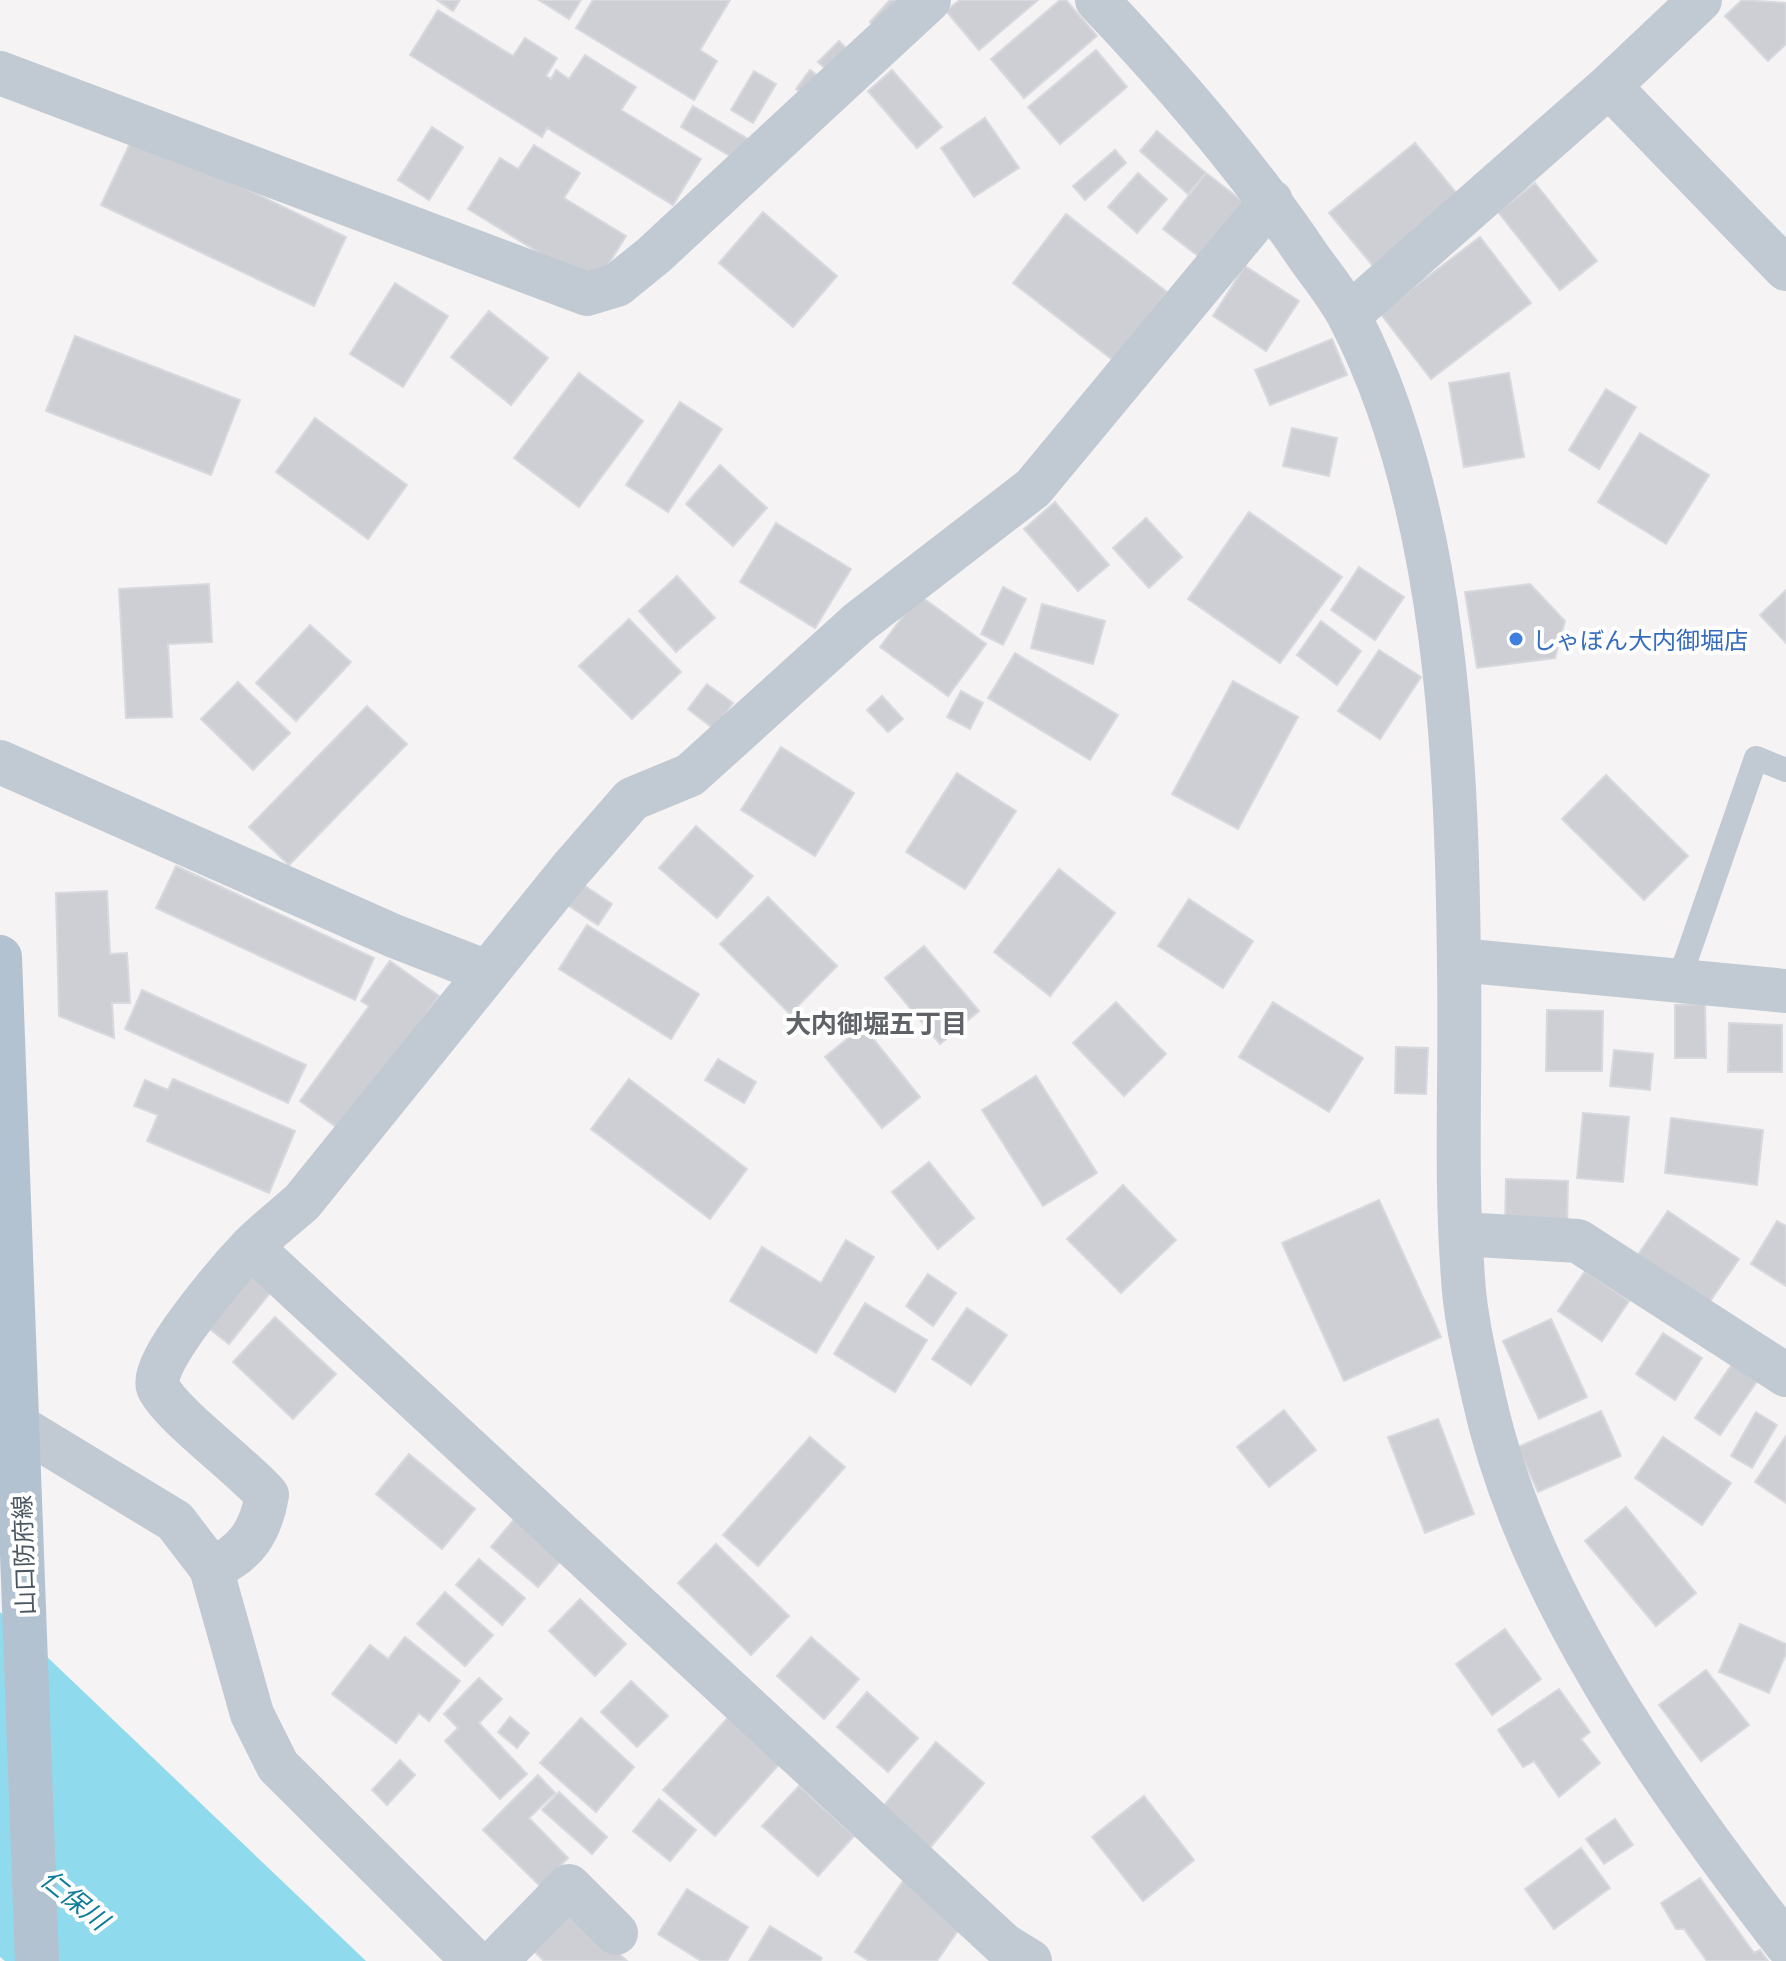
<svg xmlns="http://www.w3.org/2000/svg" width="1786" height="1961" font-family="'Open Sans','Noto Sans JP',sans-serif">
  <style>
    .water { fill: #90daee }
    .building { fill: #cdcfd5; stroke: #d7d9de; stroke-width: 2 }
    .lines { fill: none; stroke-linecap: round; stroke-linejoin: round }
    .service { stroke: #c1cad2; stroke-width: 24 }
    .minor { stroke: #c1cad2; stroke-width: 44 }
    .primary { stroke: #b3c2d1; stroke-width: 44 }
    .shop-dot { fill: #3f7fe0; stroke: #fff; stroke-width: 3 }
    .labels { text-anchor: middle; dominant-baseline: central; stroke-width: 8; stroke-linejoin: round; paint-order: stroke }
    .shop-label { font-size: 24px; fill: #366cbe; stroke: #fff; text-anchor: start }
    .street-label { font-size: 24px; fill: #4a5661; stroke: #fff }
    .neighbourhood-label { font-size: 26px; font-weight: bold; fill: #5f6368; stroke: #fff }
    .water-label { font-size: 26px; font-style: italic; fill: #0c7c9b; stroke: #fff }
  </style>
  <rect width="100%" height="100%" fill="#f5f3f3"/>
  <path class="water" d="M0,1612L366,1961H5L0,1957Z"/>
  <path class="building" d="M437,0H460L453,11Z
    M539,0H581L569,19Z
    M593,0H730L700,50L717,61L694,100L576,28Z
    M890,0H910L881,32L870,22Z
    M960,0H1038L979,50L946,11Z
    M1060,0H1066L1097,36L1024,98L991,59Z
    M1742,0L1786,3V44L1768,61L1725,16Z
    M438,10L513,56L525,38L557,58L546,76L551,79L556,70L569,79L585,55L636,87L621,110L701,159L673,205L547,128L542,137L410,55Z
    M839,41L852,54L832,75L818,62Z
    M1096,50L1127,87L1060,144L1028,107Z
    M810,70L824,81L809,99L796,89Z
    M892,70L942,127L917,148L868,91Z
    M754,71L776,84L753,123L731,110Z
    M693,106L748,139L735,159L681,127Z
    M985,118L1019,168L974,197L941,148Z
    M432,127L463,147L429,200L398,180Z
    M1157,131L1206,173L1188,194L1140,151Z
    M134,135L346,237L314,306L101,205Z
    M1415,143L1459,196L1373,266L1329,213Z
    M534,145L580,173L564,198L626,236L599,279L580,278L468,209L500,158L518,169Z
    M1115,150L1126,163L1085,200L1073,186Z
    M1138,173L1167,199L1137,233L1108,207Z
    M1206,173L1254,210L1211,266L1163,229Z
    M1535,183L1597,261L1560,290L1498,212Z
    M763,212L837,276L793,327L719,263Z
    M1066,214L1167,292L1114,361L1013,283Z
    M1480,237L1531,303L1431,379L1380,313Z
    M1245,266L1299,301L1266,351L1213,316Z
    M395,283L448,316L403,387L350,354Z
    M489,311L548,358L511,405L451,357Z
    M75,336L240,400L211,475L46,411Z
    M1332,339L1347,375L1270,405L1255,370Z
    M579,373L643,421L579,507L514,458Z
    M1509,373L1524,457L1464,467L1449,383Z
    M1606,389L1636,407L1599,469L1569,450Z
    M680,402L722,429L668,512L626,485Z
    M315,418L407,485L368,539L276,472Z
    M1292,428L1337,438L1329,476L1283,466Z
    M1640,433L1709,475L1666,544L1598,502Z
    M720,465L767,508L733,546L686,504Z
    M1055,502L1109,565L1078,591L1024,529Z
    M1249,512L1342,577L1280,663L1188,599Z
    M1146,518L1182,557L1149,588L1113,548Z
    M776,523L851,569L815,628L740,582Z
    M1359,567L1404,597L1375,640L1331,610Z
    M677,576L715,618L676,652L639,611Z
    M209,584L212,642L168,644L172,717L126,718L119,589Z
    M1530,584L1565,621L1555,658L1477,668L1465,592Z
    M1003,587L1026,599L1003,645L981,634Z
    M1786,590V643L1760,615Z
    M919,595L986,644L948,696L880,647Z
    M1042,604L1105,621L1093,664L1031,648Z
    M629,619L681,672L632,719L579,666Z
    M1321,621L1361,651L1337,685L1297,655Z
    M310,625L351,662L296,721L256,683Z
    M1379,650L1421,677L1380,739L1338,711Z
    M1015,653L1118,715L1090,760L988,698Z
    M1233,681L1298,717L1238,829L1172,794Z
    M238,682L290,733L253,770L201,719Z
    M707,684L733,703L714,729L688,709Z
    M961,691L983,703L970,729L947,717Z
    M882,696L903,719L888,732L867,710Z
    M367,706L407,744L289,865L249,827Z
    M781,747L854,793L815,856L741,810Z
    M957,773L1016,811L965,889L906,852Z
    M1606,775L1688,856L1644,900L1562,819Z
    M696,826L753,876L717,918L659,868Z
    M176,866L374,958L355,1000L156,908Z
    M1059,869L1115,913L1050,996L994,952Z
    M579,882L612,904L598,925L566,904Z
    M107,891L110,954L127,953L130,1003H112L114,1038L59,1016L56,893Z
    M768,897L837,966L790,1014L720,944Z
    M1189,899L1253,941L1223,988L1158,946Z
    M587,925L699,994L671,1039L559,969Z
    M924,946L979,1011L940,1044L885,978Z
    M390,961L439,996L342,1131L300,1101L369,1006L361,1001Z
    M142,990L306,1065L288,1103L125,1029Z
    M1116,1002L1166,1054L1124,1096L1073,1043Z
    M1273,1002L1363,1058L1329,1112L1239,1057Z
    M1705,1004L1706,1058H1675V1005Z
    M1547,1010L1603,1011L1602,1071H1546Z
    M1729,1023L1782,1025V1072H1728Z
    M863,1026L920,1097L882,1128L825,1057Z
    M1396,1047L1428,1048L1426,1094L1395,1093Z
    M1614,1050L1653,1054L1650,1090L1610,1086Z
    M718,1059L756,1082L744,1103L705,1080Z
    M1036,1076L1097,1173L1043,1206L982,1110Z
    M173,1079L295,1131L269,1193L147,1141L158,1115L134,1106L145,1080L168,1090Z
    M629,1079L747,1169L710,1219L591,1129Z
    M1583,1113L1629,1117L1623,1182L1577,1178Z
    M1671,1118L1763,1130L1757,1185L1665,1173Z
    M929,1162L974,1218L938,1249L892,1192Z
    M1506,1179L1568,1181L1567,1228L1505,1227Z
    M1123,1185L1176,1240L1121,1293L1067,1239Z
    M1379,1200L1441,1337L1344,1381L1282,1243Z
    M1668,1211L1739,1259L1704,1310L1633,1262Z
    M1777,1221L1786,1226V1286L1751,1264Z
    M846,1240L874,1257L816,1353L730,1301L762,1247L821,1283Z
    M255,1263L279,1282L229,1344L206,1326Z
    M1585,1271L1629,1301L1602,1341L1558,1311Z
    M928,1274L956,1293L933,1326L906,1306Z
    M865,1303L927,1340L895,1392L834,1354Z
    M967,1308L1007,1335L971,1385L932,1359Z
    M275,1317L336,1374L293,1419L233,1362Z
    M1551,1319L1587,1397L1539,1419L1503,1341Z
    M1663,1333L1702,1358L1675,1400L1636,1374Z
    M1735,1360L1760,1377L1720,1435L1695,1418Z
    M1284,1410L1316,1450L1269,1487L1237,1447Z
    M1601,1411L1621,1456L1538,1492L1518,1447Z
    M1756,1412L1777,1425L1752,1468L1731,1456Z
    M1438,1419L1474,1514L1425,1533L1388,1437Z
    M1786,1436V1503L1755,1482Z
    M810,1437L845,1467L758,1566L723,1535Z
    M1663,1437L1731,1483L1702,1525L1635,1478Z
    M409,1454L475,1509L442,1549L376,1494Z
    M1626,1507L1696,1593L1656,1626L1585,1541Z
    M516,1517L564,1557L538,1587L491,1547Z
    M716,1544L789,1616L751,1655L678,1583Z
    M479,1559L525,1598L502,1625L456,1585Z
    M445,1592L493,1635L465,1666L417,1624Z
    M580,1599L626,1644L595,1676L549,1631Z
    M1740,1624L1786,1644V1654L1769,1693L1719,1672Z
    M1505,1629L1541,1679L1492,1715L1456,1664Z
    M405,1637L460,1681L429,1721L419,1713L396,1743L332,1694L370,1645L388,1659Z
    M811,1637L859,1679L824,1719L777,1676Z
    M1706,1670L1749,1725L1701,1761L1659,1705Z
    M479,1678L502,1699L479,1723L527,1774L500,1799L445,1741L458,1728L444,1714Z
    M631,1681L668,1716L637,1747L601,1712Z
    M1559,1689L1590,1732L1581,1739L1600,1763L1559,1797L1534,1761L1523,1767L1498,1730Z
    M867,1692L918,1738L888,1772L837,1727Z
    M732,1713L784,1759L715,1836L663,1790Z
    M510,1717L529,1733L517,1748L498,1732Z
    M581,1718L634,1767L596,1812L540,1763Z
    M936,1742L984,1783L924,1855L876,1815Z
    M400,1760L415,1775L387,1805L372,1790Z
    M538,1775L555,1793L529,1818L568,1858L540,1886L483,1830Z
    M799,1786L854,1836L818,1876L762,1826Z
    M559,1792L607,1837L592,1854L542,1810Z
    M1144,1796L1194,1860L1143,1901L1092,1837Z
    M659,1799L696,1830L670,1861L633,1831Z
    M1615,1819L1633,1845L1604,1864L1586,1839Z
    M1581,1848L1610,1888L1554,1929L1525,1889Z
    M905,1878L966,1919L937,1961H869L855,1952Z
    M1700,1878L1754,1953L1760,1950L1768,1961H1707L1684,1929H1676L1661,1903Z
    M687,1889L748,1927L727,1961H701L658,1934Z
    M574,1910L627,1961H544L534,1951Z
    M770,1926L822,1958L820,1961H749Z"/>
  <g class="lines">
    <path class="service" d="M1679,980L1756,758L1786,770"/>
    <path class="minor" d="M1097,0C1173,80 1246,164 1308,256C1322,276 1339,296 1350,318C1447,506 1457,760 1459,968C1461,1071 1455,1176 1463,1278C1465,1316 1475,1357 1483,1394C1526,1594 1663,1784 1786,1944
      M0,73L587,294L617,285L654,255L929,0
      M1609,86L1786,269
      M1349,315L1609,86L1700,0
      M0,762L394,936L487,972
      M1459,960L1786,991
      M1462,1234L1578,1241L1786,1375
      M251,1247L1004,1945L1030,1961
      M20,1427L175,1521L211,1568L252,1714L278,1766L474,1961
      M211,1568C246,1555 261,1530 267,1495C242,1466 170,1414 158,1387C148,1363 232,1267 251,1247C267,1231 285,1217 302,1202L571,869L632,799L690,775L858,623L1033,488L1271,201
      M496,1961L569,1886L616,1933"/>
    <path class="primary" d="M0,957L37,1961"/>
  </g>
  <circle class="shop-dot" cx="1516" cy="639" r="8"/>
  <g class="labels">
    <g class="shop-label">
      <text x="1532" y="639">しゃぼん大内御堀店</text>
    </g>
    <g class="street-label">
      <text transform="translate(23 1555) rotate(-92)">山口防府線</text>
    </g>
    <g class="neighbourhood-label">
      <text x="876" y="1023">大内御堀五丁目</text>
    </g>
    <g class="water-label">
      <text transform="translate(75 1899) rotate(39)">仁保川</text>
    </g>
  </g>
</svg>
